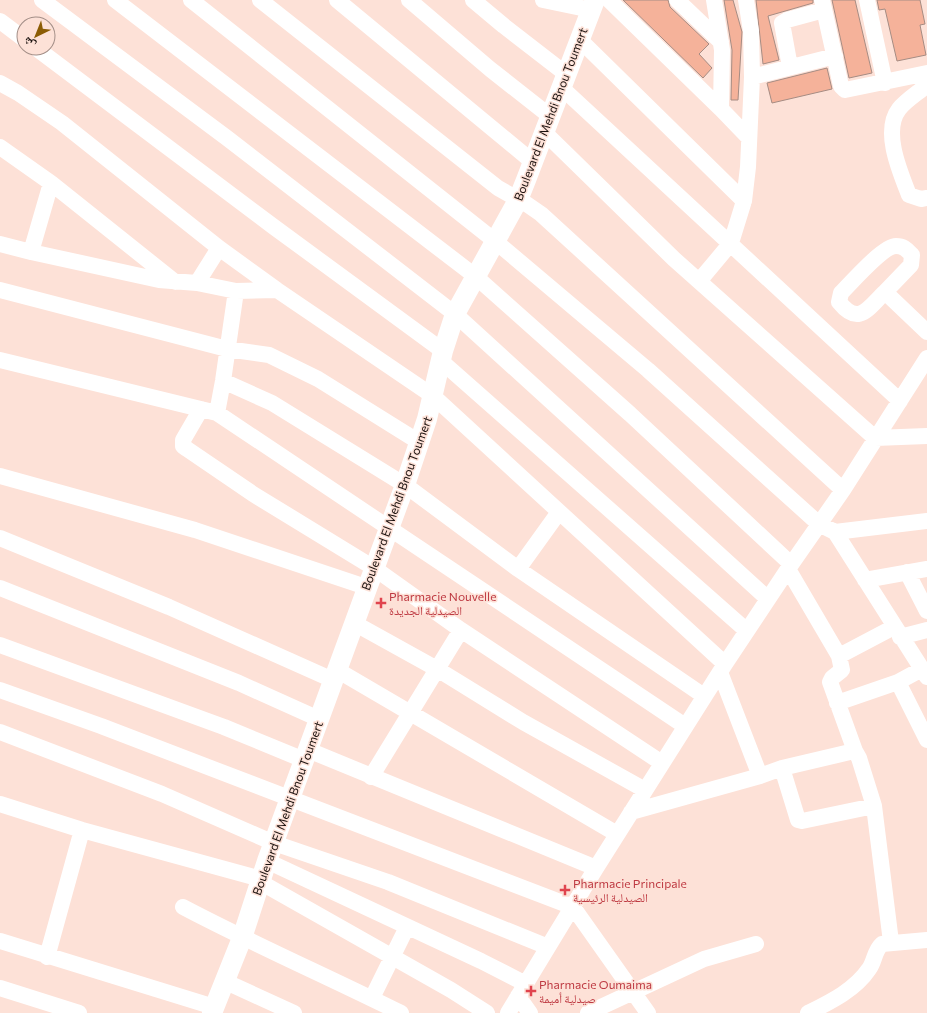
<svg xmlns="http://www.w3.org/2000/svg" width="927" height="1013" font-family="Commissioner,'Noto Naskh Arabic',sans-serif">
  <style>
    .building { fill: #f5b29a; stroke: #a68c83 }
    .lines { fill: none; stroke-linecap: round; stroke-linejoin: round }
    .minor { stroke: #fff; stroke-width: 16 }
    .major { stroke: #fff; stroke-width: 20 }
    .health-dot { fill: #e0444e; stroke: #fde1d7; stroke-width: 1.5 }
    .labels { text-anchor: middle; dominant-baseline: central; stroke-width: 3; stroke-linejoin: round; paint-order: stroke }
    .street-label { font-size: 12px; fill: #1b120f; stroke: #fde1d7 }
    .health-label { font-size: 12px; fill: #be3a42; stroke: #fde1d7; text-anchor: start }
  </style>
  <rect width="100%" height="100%" fill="#fde1d7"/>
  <path class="building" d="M623,0H668L670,7L709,44L699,54L712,68L703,78Z
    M724,0H733L742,32L738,100H731L732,50Z
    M756,0H813V3L768,16L779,60L763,64Z
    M832,0H855L872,73L849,78Z
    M877,0H920L925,24L920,25L926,55L897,61L885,9L879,10Z
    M827,68L832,89L772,103L767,83Z"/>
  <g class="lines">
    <path class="minor" d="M42,0L227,138L455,314L768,599
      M115,0L475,276L630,414L791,564
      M191,0L495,241L648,370L819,524L835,532L927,677
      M260,0L498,188L528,205L541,214L843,490
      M337,0L534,163
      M409,0L490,69L551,117
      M473,0L504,26L566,74
      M543,0L591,10
      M609,0L721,109L722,50L714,0
      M677,0L721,42
      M822,0L841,86L845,90L927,73
      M867,0L885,83
      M0,21L24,39
      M580,40L744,201
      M36,48L274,227L443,351
      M790,67L782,23L787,20L824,10
      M752,77L835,56
      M0,83L18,93L62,123L219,248L277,290L433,396L725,664
      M927,85C918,93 906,100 899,109C882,131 900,172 909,195L921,199L927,198
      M562,88L900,401
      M721,109L748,137
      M545,133L674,259L875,438L927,436
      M0,147L51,183L175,282
      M0,244L31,252L159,280L197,283L236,291L277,290
      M31,252L51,183
      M700,280L731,243L744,201L748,167L752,77L751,31L746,0
      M197,283L219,248
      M0,290L227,349L269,355L318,379L419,442
      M885,292C868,308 859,327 839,302L841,293C851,283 883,246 896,246C904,246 907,250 912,255L911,265L885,292L927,332
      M0,360L217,413L685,726
      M441,361L747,631
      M223,381L272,403L405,485L518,569L704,696
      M201,409L183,440V446L187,449L253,494L374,568L461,630L662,763
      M217,413L223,381L236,291
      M0,476L195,530L366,587
      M835,532L927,521
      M0,538L169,607L333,680
      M518,569L559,512
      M788,569L839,656L894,627
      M907,572L927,611
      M865,580L927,569
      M0,588L239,683L319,719
      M354,623L437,669L523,722L645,790
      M900,637L927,630
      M0,645L224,727L304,760
      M839,656L842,670L832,678L830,682L855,751
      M337,670L617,834
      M720,672L760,776L782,768L850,752L855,751L859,758L874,806L891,942
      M898,682L927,740
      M0,690L101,726L573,907L648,1013
      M837,703L898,682L922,669
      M0,732L162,794L274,843L388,882L548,947
      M308,750L596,868
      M782,768L798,820L802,821L874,806
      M371,777L461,630
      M0,804L82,830L261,879
      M631,812L760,776
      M267,861L481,961L526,984
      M260,882L451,990L487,1013
      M183,907C255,945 329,977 401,1013
      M0,941L214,1007
      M47,957L82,830
      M224,981L294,1013
      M0,988L79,1013
      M518,996L530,1013
      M372,998L407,927
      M508,1013L596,868L725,664L788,569L843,490L927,358
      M588,1013L704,959L756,944
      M808,1013C830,1002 855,990 869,969C875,961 874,951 882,944L927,940"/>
    <path class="major" d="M212,1013L242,938L267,861L405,485L427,419L443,351L455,314L518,200L526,180L595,0"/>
  </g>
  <g class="health-dot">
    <path d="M379 597h4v4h4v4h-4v4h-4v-4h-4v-4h4z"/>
    <path d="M563 884h4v4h4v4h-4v4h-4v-4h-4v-4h4z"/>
    <path d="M529 985h4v4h4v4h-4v4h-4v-4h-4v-4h4z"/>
  </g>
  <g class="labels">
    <g class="street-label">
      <text transform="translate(550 114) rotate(-69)">Boulevard El Mehdi Bnou Toumert</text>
      <text transform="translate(396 503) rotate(-70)">Boulevard El Mehdi Bnou Toumert</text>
      <text transform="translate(287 808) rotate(-70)">Boulevard El Mehdi Bnou Toumert</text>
    </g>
    <g class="health-label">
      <text x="389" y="596">Pharmacie Nouvelle<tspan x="389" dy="14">الصيدلية الجديدة</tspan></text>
      <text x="573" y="883">Pharmacie Principale<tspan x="573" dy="14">الصيدلية الرئيسية</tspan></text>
      <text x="539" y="984">Pharmacie Oumaima<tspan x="539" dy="14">صيدلية أميمة</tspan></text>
    </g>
  </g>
  <g transform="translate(36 36) rotate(223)"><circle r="19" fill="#fde1d7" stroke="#a38e87"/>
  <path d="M0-3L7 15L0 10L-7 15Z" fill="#8c5c04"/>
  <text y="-6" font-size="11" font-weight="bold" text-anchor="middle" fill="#1b120f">ش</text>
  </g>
</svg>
